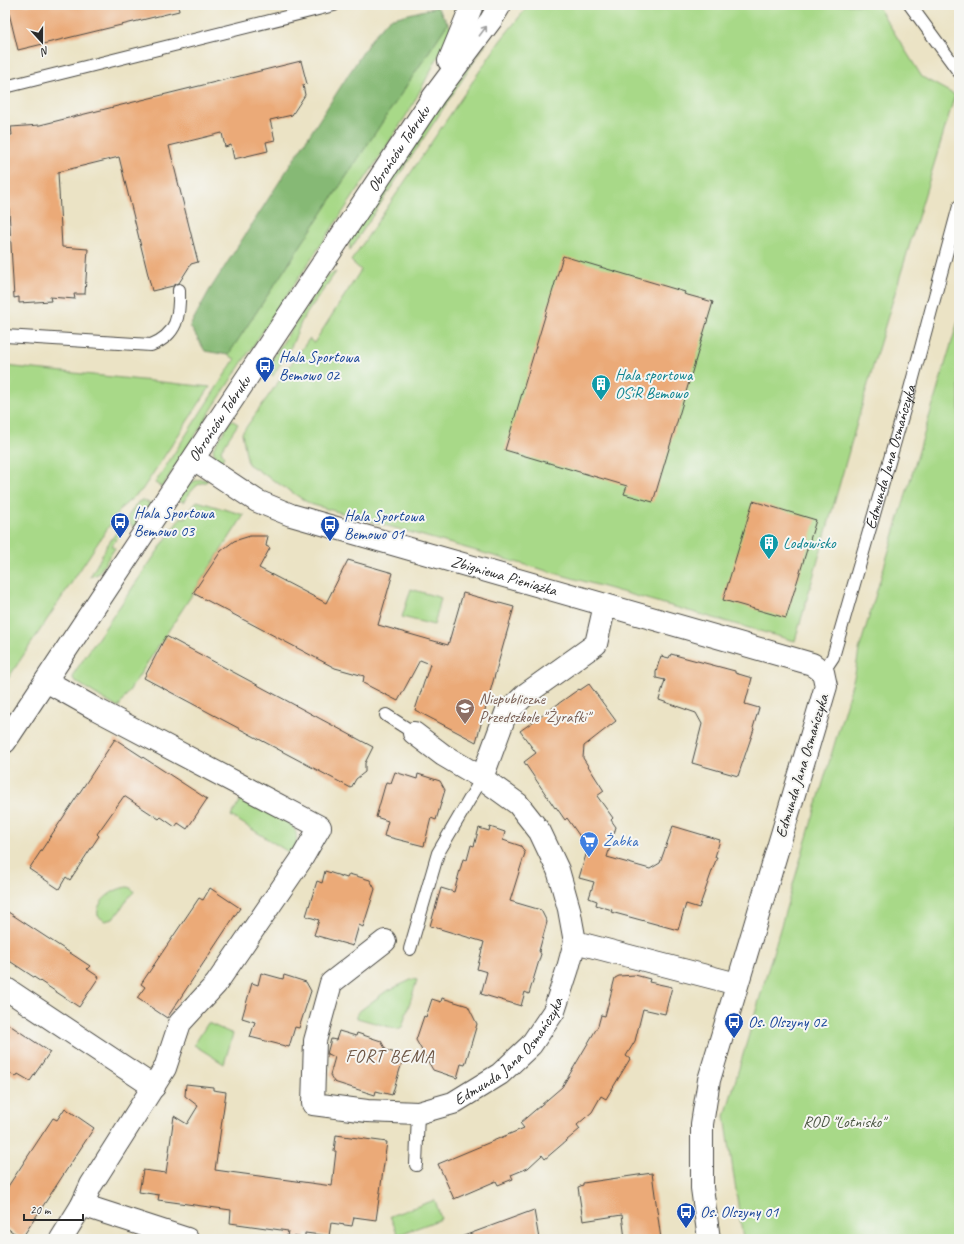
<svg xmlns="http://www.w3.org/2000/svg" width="964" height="1244" font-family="Caveat,sans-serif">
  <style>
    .green { fill: #a8d988; stroke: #6a825a }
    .forest { fill: #86b974; stroke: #587250 }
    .building { fill: #ebaa78 }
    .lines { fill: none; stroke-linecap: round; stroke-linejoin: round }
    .lane-casing { stroke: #484742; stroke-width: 14 }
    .street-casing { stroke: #484742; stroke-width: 24 }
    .secondary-casing { stroke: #484742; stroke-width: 24 }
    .lane { stroke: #fff; stroke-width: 12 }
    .street { stroke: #fff; stroke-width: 22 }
    .secondary { stroke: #fff; stroke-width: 22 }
    .oneway { stroke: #a0a0a0 }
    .labels { text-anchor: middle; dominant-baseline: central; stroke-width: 4; stroke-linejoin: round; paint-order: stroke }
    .street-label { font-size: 16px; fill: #2b2b2b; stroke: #f6f6f2 }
    .transit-label { font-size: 16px; fill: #164399; stroke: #f6f6f2; text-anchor: start }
    .culture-label { font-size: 16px; fill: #0d838f; stroke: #f6f6f2; text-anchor: start }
    .education-label { font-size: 16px; fill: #785e54; stroke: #f6f6f2; text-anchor: start }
    .shop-label { font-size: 16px; fill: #366cbe; stroke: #f6f6f2; text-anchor: start }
    .park-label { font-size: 16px; fill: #4a5642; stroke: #f6f6f2 }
    .quarter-label { font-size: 18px; letter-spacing: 1px; fill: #6e5746; stroke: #f6f6f2 }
  </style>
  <rect width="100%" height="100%" fill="#f6f6f2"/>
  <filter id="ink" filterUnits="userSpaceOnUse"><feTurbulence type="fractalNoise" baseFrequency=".025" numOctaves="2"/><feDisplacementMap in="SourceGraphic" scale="8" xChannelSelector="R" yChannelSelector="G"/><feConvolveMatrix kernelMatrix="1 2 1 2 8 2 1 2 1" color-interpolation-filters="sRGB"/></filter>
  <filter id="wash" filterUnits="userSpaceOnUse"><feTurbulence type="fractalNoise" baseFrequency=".012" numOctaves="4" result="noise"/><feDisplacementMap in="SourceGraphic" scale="16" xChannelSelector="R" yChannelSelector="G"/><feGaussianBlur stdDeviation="0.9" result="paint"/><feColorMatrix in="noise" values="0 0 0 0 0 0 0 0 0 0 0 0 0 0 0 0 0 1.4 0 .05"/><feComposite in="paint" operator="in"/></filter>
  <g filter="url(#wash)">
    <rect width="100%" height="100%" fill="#ebe3c5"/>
    <path class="green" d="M529,5H877L922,77L955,95L878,349L795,641L310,504L248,464L242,433L309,339L314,343L361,270L351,261L500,41Z
      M448,23L452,30L411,108L377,161L239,367L162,487L155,483L235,359L228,355Z
      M487,42L350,250L349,241L424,127Z
      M336,272L302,320L292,345L273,376L265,370L326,276Z
      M959,318V1239H743L725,1116L855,674L859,650Z
      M5,366L210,387L142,490L121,508L5,683Z
      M231,420L238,424L221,450L224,457L219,464L216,460L213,449Z
      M201,479L208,480L206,482C195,483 190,494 183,502L178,499C185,490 189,481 201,479Z
      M143,500L151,504L135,528L131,525L128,516L138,502Z
      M197,501L244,515L118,708L78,683L73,679L74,673L181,517L185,518Z
      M125,520L127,529L125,531L122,529L112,546L115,548L98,574L90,577L104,552L106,547Z
      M411,589L441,598L434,625L402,617Z
      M242,798C254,805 287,817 294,828C299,836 296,847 293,855L231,816Z
      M128,887L132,889L134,892C123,901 120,919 105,921L98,916C95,901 114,888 128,887Z
      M413,979L417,980L402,1027L397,1029L357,1018V1013L385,992Z
      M208,1023L233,1034L224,1064L194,1045Z
      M435,1200L441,1219L398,1235L390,1216Z"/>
    <path class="forest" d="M437,7L448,23L228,355L205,351L190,326L209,291L372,38L389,19Z"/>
    <g id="blocks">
      <path class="building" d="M7,5H178L179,11L18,50Z
        M301,61L307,84L303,85L305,95L292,115L270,120L275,140L266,142L268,151L234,159L231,145L225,147L222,133L169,146L198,262L191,264L179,283L173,286L152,291L119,157L58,172L62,247L88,249L85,294H74L75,299L50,297L51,301L19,303V297L14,298L5,139V135H12L11,127L40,125Z
        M563,256L685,292L684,294L713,302L653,502L624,494L627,486L505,450Z
        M753,501L816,520L786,618L723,600Z
        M250,536H268L266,546L270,548L259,568L326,603L348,560L393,573L378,625L448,645L463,593L514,607L476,742L415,710L430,664L420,660L398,701L363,683L364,676L335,668L193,593L221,551L234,541Z
        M166,636L373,747L365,763V772L356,779L351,788L144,678Z
        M671,654L735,671V673L752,678L745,704L759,708L753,728L754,729L738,776L692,763L702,724L696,713L659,700L665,680L656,678V671L661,656L669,658Z
        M589,684L616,721L584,746L583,758L604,791L597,796L613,818L611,820L616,827L607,857L650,869L660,863L673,826L720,840L715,857H717L699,908L686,904L678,930L611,912L612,910L596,905L597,901L589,898L594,882L579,878L588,848L567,818L565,820L556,807L555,808L524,762L536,753L520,731L579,689L580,690Z
        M115,739L207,799L187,829L178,823L175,827L161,817L159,819L124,796L97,834L99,836L70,880L66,877L59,889L29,869Z
        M395,772L417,779L418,774L440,781L445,790L436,820L431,818L424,846L384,836L388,821L376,817L386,782L391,783Z
        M490,827L505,832L503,840L521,846L525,853L510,901L541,910L547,922L539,951L541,954L529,994L525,992L521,1006L481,994L487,972L477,969L484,942L430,926L441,888L454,892L463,859L467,860L471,845L474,846L479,828L489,831Z
        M325,871L347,878L349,874L370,880L375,889L363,927L359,925L353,946L314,935L319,920L306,916L317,881L322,883Z
        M210,888L240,908L167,1018L137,998L145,987L141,984L199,898L203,900Z
        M5,910L90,966L87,969L99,977L79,1007L5,958Z
        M261,973L283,979L284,975L306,982L311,991L299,1028L295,1027L289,1047L250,1037L255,1022L242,1018L252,983L258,985Z
        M635,975L650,979L649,982L672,987L665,1014L643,1009L635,1041L626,1056L630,1059L606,1099L601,1096L592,1112L577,1125L580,1129L545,1159L542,1155L528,1168L511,1175L513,1179L498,1185L496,1181L454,1199L438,1164L524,1128L520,1123L562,1087L574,1067L598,1026L601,1015L605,1016L615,978L619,976Z
        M442,998L468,1006L477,1024L465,1065L461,1064L457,1078L433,1070L416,1040L424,1016L426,1017L432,999L441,1002Z
        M5,1022L50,1052L30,1081L18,1074L16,1077L5,1070Z
        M339,1031L356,1036L357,1033L381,1041L386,1050L404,1056L392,1095L376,1091L375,1095L334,1082L330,1075L335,1057L327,1054L331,1039L336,1040Z
        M186,1084L213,1087V1090L226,1092L215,1170L332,1186L336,1151H334L336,1135L387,1142L376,1220L354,1217L352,1226L331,1223L329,1236L305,1233V1238L287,1236L288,1231L230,1223L231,1210L158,1200L159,1195L139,1192L143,1170L166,1173L174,1116L187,1124L198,1106L185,1096Z
        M65,1108L94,1128L22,1238L5,1227V1191L53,1118L57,1120Z
        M652,1173L661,1239H625L622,1215L583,1221L578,1187L583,1185V1183Z
        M534,1210L539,1239H461V1237Z"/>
    </g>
  </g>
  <g filter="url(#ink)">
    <use href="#blocks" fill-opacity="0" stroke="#484742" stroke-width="1"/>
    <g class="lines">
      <g class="lane-casing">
        <g id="lane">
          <path d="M910,5L959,72"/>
          <path d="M5,87L334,5"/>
          <path d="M5,336L151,345C177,335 180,316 179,290"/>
          <path id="s1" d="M823,672L833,657L910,389L959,206"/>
          <path d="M386,715L414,733"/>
          <path d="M410,949L438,853L482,778"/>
          <path d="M416,1165L418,1113"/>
        </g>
      </g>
      <g class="street-casing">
        <g id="street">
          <path id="s2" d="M194,459L257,501L291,515L812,664L823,672L826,686L709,1080L702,1124V1188L709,1239"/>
          <path d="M46,681L94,708L320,827L301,860L216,984L180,1023L165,1068L91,1185L82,1205L61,1239"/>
          <path d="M482,778L506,713L526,694L596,644L605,605"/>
          <path id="s3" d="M385,941L331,983L315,1041L313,1104L367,1111L418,1113L453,1103L500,1074L531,1045L554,1011L568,968L575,942L569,909L558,870L540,832L518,804L482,778L443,755L414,733"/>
          <path d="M575,942L737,984"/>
          <path d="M5,988L154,1087"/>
          <path d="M82,1205L187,1239"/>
        </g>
      </g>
      <g class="secondary-casing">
        <g id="secondary">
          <path d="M449,61L472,5"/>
          <path id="s4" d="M5,742L434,96L491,20L500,5"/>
        </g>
      </g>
      <use href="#lane" class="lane"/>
      <use href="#street" class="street"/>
      <use href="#secondary" class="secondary"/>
    </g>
    <defs><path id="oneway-shaft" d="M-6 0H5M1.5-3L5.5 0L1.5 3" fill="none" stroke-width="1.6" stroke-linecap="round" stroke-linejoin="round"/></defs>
    <use class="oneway" href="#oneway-shaft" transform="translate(483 31) rotate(-53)"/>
  </g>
  <defs>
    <g id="bus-pin" transform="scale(1)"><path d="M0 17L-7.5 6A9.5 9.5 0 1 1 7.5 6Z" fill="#1a4fb4" stroke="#f6f6f2"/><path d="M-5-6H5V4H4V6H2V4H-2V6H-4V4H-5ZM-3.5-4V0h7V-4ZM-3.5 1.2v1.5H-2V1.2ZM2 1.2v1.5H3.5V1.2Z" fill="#fff"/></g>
    <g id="building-pin" transform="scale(1)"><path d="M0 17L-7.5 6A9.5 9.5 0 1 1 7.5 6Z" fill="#0f9aa8" stroke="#f6f6f2"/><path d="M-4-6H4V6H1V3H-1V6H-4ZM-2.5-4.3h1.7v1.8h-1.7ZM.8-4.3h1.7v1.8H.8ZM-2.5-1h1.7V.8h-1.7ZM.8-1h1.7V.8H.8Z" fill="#fff"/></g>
    <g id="school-pin" transform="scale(1)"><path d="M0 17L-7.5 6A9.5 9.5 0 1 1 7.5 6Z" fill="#8d6e63" stroke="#f6f6f2"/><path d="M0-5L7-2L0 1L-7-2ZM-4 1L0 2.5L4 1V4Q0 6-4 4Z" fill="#fff"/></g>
    <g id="supermarket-pin" transform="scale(1)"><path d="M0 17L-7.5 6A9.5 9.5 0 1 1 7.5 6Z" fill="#3f7fe0" stroke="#f6f6f2"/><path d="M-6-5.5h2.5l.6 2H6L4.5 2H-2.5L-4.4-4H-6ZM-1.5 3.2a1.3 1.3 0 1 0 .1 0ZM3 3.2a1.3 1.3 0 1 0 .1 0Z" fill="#fff"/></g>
  </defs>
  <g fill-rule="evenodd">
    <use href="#bus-pin" x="265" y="366"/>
    <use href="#building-pin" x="601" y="384"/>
    <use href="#bus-pin" x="120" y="522"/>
    <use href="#bus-pin" x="330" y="525"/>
    <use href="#building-pin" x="769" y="543"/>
    <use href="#school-pin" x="465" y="708"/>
    <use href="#supermarket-pin" x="589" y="841"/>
    <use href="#bus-pin" x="734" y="1022"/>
    <use href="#bus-pin" x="686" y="1212"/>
  </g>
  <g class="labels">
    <g class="street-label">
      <text stroke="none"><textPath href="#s4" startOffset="712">Obrońców Tobruku</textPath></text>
      <text stroke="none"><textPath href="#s4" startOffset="388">Obrońców Tobruku</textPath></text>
      <text stroke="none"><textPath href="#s1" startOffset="226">Edmunda Jana Osmańczyka</textPath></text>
      <text stroke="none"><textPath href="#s2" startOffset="334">Zbigniewa Pieniążka</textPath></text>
      <text transform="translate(802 766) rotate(-73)">Edmunda Jana Osmańczyka</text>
      <text stroke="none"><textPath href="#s3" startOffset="411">Edmunda Jana Osmańczyka</textPath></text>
    </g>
    <g class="transit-label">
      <text x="279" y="357">Hala Sportowa<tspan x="279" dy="18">Bemowo 02</tspan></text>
      <text x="134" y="513">Hala Sportowa<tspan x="134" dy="18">Bemowo 03</tspan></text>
      <text x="344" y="516">Hala Sportowa<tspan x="344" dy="18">Bemowo 01</tspan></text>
      <text x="748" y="1022">Os. Olszyny 02</text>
      <text x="700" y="1212">Os. Olszyny 01</text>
    </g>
    <g class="culture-label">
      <text x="615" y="375">Hala sportowa<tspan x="615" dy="18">OSiR Bemowo</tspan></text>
      <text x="783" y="543">Lodowisko</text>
    </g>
    <g class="education-label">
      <text x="479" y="699">Niepubliczne<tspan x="479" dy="18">Przedszkole "Żyrafki"</tspan></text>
    </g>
    <g class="shop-label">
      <text x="603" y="841">Żabka</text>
    </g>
    <g class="park-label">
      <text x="844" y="1122">ROD "Lotnisko"</text>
    </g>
    <g class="quarter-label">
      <text x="390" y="1056">FORT BEMA</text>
    </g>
  </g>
  <rect width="964" height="1244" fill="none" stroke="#f6f6f2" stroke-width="20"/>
  <g transform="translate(42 42) rotate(159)" stroke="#f6f6f2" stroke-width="3" paint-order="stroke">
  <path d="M0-3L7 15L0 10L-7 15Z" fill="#2b2b2b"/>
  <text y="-6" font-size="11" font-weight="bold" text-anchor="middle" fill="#2b2b2b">N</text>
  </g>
  <path d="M24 1214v6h59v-6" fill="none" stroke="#2b2b2b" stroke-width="2"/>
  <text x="30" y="1214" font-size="12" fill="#2b2b2b" stroke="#f6f6f2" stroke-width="3" paint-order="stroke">20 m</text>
</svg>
